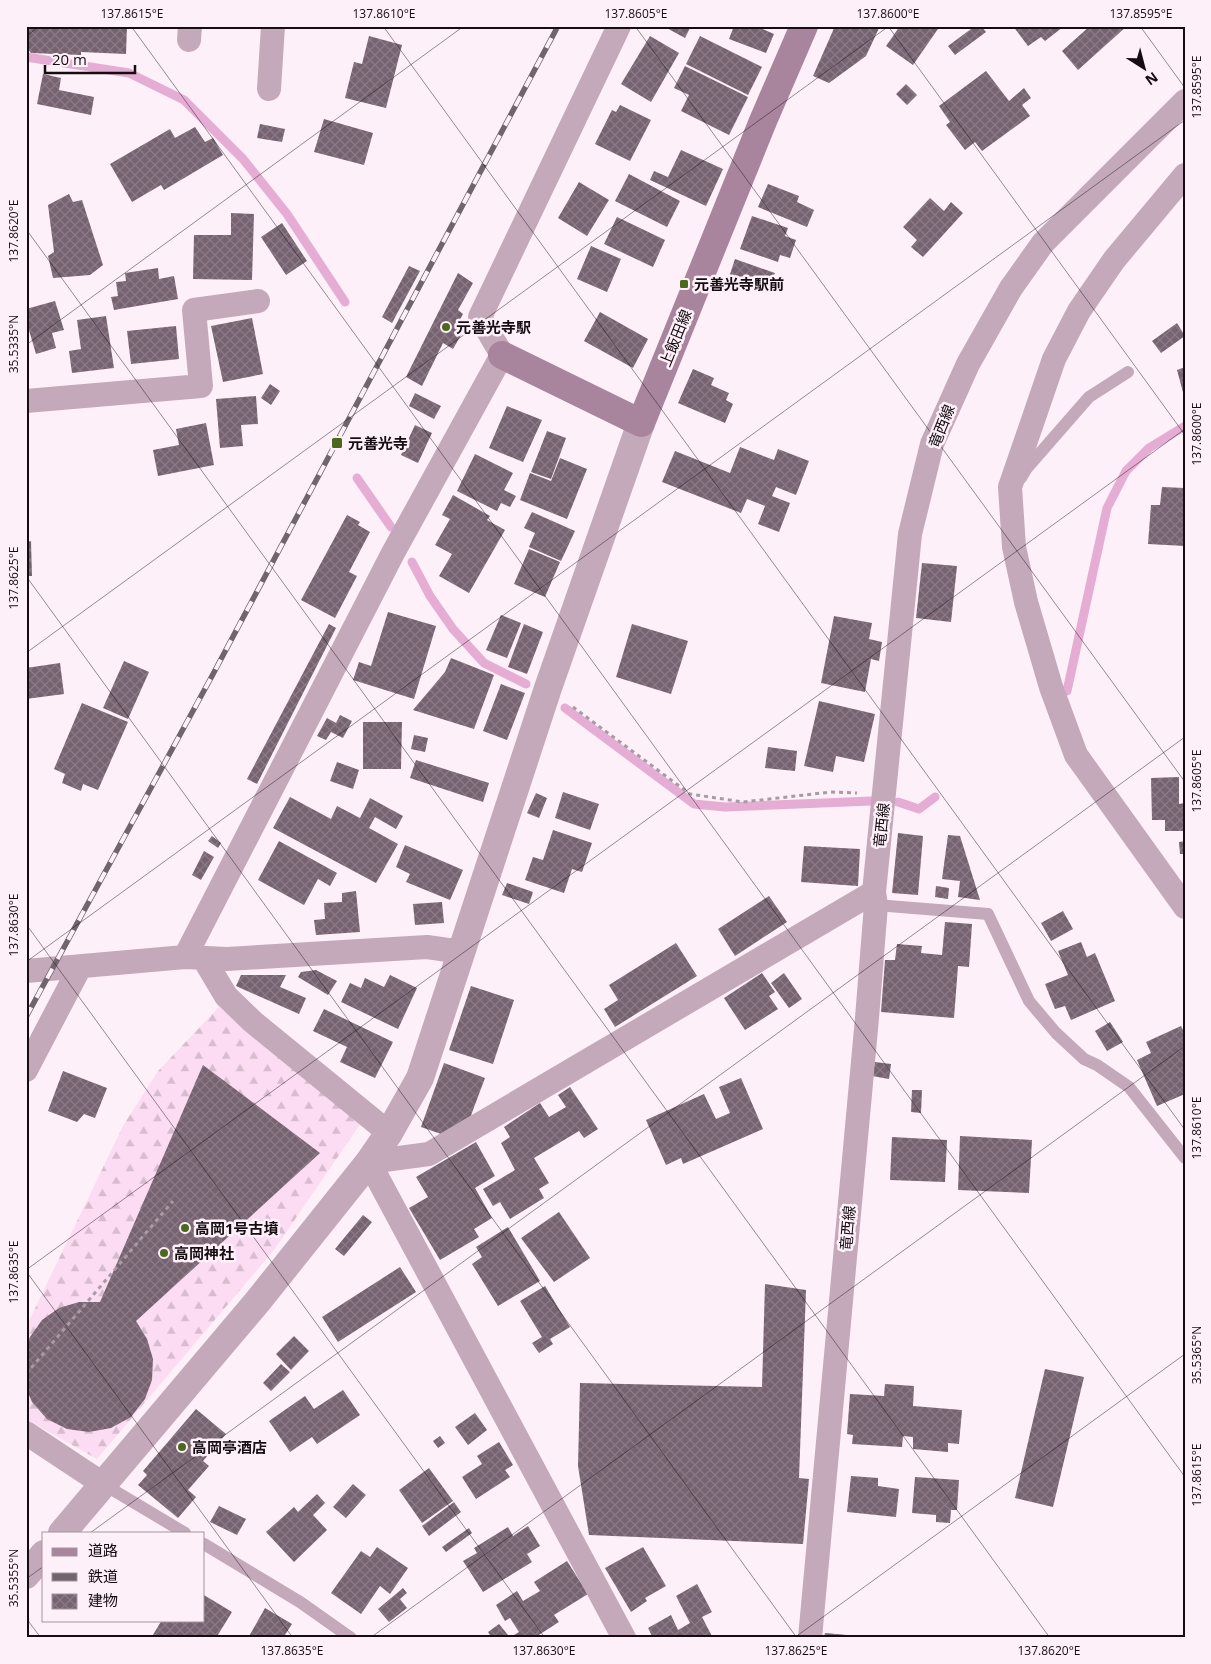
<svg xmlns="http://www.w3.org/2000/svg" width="1211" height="1664" font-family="'Open Sans','Noto Sans JP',sans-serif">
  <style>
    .forest { fill: url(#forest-firs) }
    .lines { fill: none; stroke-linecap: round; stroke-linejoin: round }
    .stream { stroke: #e5add4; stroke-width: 9 }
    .building { fill: url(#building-cross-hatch) }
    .path { stroke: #a79ca3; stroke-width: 3; stroke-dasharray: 4 4; stroke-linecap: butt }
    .service { stroke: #c3a9ba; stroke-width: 12 }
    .minor { stroke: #c3a9ba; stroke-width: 24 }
    .tertiary { stroke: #c3a9ba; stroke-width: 28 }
    .secondary { stroke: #a9849d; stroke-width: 28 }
    .rail-casing { stroke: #70656c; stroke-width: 5.5 }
    .rail { stroke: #fef0f9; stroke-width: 4; stroke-dasharray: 11; stroke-linecap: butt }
    .ticks { fill: none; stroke: #150d12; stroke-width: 1; stroke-opacity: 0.45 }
    .poi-dot { fill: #4b681c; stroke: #fef0f9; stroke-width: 2 }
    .labels { text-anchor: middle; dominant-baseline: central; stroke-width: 5; stroke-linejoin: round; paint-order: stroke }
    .poi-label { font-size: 15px; font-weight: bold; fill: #150d12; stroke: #fef0f9; text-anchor: start }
    .street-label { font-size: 15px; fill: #150d12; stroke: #fef0f9 }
    .neatline { fill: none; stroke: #150d12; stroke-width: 2 }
    .ticks-label { font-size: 12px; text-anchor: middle; fill: #150d12 }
  </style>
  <defs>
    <pattern id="forest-firs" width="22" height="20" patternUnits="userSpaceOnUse" patternTransform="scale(1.25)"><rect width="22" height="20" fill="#fcdcf2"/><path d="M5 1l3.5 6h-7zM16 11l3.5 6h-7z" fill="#d7bcce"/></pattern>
    <pattern id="building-cross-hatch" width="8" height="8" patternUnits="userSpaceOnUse" patternTransform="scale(1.25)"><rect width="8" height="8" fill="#766270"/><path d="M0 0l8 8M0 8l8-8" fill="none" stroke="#8a7b86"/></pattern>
  </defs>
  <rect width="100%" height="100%" fill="#fef0f9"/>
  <path class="forest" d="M219,1007L363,1120L274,1250L97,1459L26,1419V1327L123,1126L158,1071Z"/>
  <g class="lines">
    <path class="stream" d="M26,57L129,73L184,100L243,159L287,214L345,302
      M357,478L391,527
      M412,562L430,596L453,629L484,663L526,684
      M1067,691L1107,508L1126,471L1149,448L1185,426
      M565,708L694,804L725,807L871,801
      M898,802L919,809L935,797"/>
  </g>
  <path class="building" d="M26,26H127L126,54L81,52V55L31,53L26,47Z
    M238,26H257V29Z
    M663,26H691L685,38Z
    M734,26H761L760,28L774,34L766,53L729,39Z
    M835,26H880L866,56L829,83L813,76Z
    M900,26H940L913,65L886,46Z
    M975,26H981L986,32L955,55L948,46Z
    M1013,26H1063V27L1045,41L1041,37L1028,46Z
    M1090,26H1127L1078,70L1062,51Z
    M369,36L402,45L386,108L345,98L354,62L362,64Z
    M650,36L679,53L651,102L621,84Z
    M700,36L762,67L748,95L686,64Z
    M685,66L748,97L729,135L681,111L689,95L674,88Z
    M986,71L1009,101L1024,88L1031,98L1022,105L1030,116L982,151L975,142L965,150L946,125L950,122L939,106Z
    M43,74L61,78L59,90L94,97L91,115L37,104Z
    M906,84L917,95L907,105L896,94Z
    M620,105L651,120L630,161L595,144L612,110L616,112Z
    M324,119L373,133L364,165L314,152Z
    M260,124L285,129L282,142L257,138Z
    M195,127L205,142L213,138L223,155L164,190L161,185L132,202L110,164L170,129L175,138Z
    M681,150L723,169L706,206L650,180L654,171L668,177Z
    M629,174L680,201L667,227L615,201Z
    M579,182L609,200L587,236L558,218Z
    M768,184L799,196L797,202L814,210L807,227L758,207Z
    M69,194L73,202L82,200L103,265L90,275L53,278L48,256L54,252L48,205Z
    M930,198L944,211L951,202L963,213L923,257L911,247L917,240L903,227Z
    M231,213L254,214L252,280L193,279L194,235H231Z
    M752,216L788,228L785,236L796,240L790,258L780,255L778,262L740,249Z
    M617,217L665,240L653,267L604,244Z
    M282,223L307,261L286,275L261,237Z
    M591,246L621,259L607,292L577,279Z
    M735,259L775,273L768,293L728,280Z
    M409,266L420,271L392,323L382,317Z
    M158,268L159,279L174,276L178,299L114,310L111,297L118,296L116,282L126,281L125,273Z
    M458,273L473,283L458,310L463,314L457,325L464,330L453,349L443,343L422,386L406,377Z
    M55,301L64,330L52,333L56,348L36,354L26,320V309Z
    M600,312L648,339L633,368L584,341Z
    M106,316L114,368L72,373L69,351L81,349L77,320Z
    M252,318L263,374L223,382L211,326Z
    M1177,323L1185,336L1161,353L1152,341Z
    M176,326L179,359L131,364L127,331Z
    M1185,367V396H1184L1177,370Z
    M693,369L714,378L711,385L729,393L726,400L733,404L725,423L678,403Z
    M270,384L280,391L271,405L261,398Z
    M415,393L441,406L434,419L409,406Z
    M256,396L258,424L241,425L243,446L220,448L216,399Z
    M507,406L542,420L523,462L489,448Z
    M206,423L214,465L158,476L153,450L179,445L176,429Z
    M415,425L432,433L418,463L401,455Z
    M547,431L566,438L551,479L531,472Z
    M740,447L774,460L778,449L809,461L796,495L776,487L772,496L790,503L779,532L758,524L765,506L747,499L741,513L662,482L675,451L730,473Z
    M475,454L513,473L504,490L516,496L510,507L501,503L497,511L457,491Z
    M560,458L587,469L567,519L520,500L530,473L551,481Z
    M1162,487L1185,488V546L1148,544L1151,505H1160Z
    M453,495L490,516L487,520L505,530L469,593L439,576L452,554L435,545L450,519L442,515Z
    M532,512L575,531L561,561L529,547L535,533L524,528Z
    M347,515L360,522L358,525L370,532L349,572L357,576L335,618L301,600Z
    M31,541L32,576H26V542Z
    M529,549L560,562L545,597L514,584Z
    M922,563L957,566L951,622L916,618Z
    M388,612L436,626L414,699L353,680L359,662L371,666Z
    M501,615L521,623L507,658L486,650Z
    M834,616L872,623L869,639L882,642L879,661L871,659L865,692L821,683Z
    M329,624L336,628L257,784L247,779Z
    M524,624L543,632L527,674L508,667Z
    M632,624L688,641L671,694L616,677Z
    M451,658L494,675L474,729L413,710L445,672Z
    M124,661L149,672L128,719L103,708Z
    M60,663L64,694L26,699V668Z
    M501,684L525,693L507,740L483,731Z
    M819,701L875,714L864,762L836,756L833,772L804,766Z
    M82,703L128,722L98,790L83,784L81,791L62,783L65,774L54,769Z
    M340,715L352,721L343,738L331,732L326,740L317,736L327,718L336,723Z
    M363,722H402L401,769H363Z
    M414,735L428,738L425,752L411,749Z
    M768,747L797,751L795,771L765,768Z
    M416,760L489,783L483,802L410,778Z
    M337,762L359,770L353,789L330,781Z
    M1179,777V804L1185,803V831H1165V820H1152L1151,778Z
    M563,792L599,804L590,830L555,818Z
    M536,793L547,798L539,818L527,813Z
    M290,797L331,819L337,806L360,818L370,798L403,816L396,829L375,817L369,828L398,844L376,883L273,828Z
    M553,830L592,843L582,872L572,869L564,893L525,880L533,857L543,860Z
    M898,833L923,836L918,895L892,893Z
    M948,835L960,836L980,900L958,897L960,881L942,879Z
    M212,836L221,843L218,848L208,841Z
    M279,841L337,873L330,886L318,879L304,905L258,880Z
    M1185,841V854H1180L1179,842Z
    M405,845L463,870L450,900L406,882L410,874L396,867Z
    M804,846L860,849L858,886L801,882Z
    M204,851L214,857L201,880L192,875Z
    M507,883L533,892L529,904L502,895Z
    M936,886L949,888L948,899L935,897Z
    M356,891L360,932L316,935L314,920L325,919L324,903L342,902V893Z
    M769,896L787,922L735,956L718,929Z
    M442,902L444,923L415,925L413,904Z
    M1063,911L1073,929L1051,941L1041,923Z
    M945,922L972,924L969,967L958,966L954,1018L881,1012L885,960H895L897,944L922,946L921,953L942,955Z
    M1081,942L1087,957L1095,953L1115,1001L1071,1020L1065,1006L1055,1009L1045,984L1068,975L1058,951Z
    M676,943L697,976L615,1027L604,1009L618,1000L609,985Z
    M316,970L337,981L328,995L298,977L301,972Z
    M762,973L775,992L769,996L778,1009L745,1030L724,998Z
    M784,973L802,999L789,1008L771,983Z
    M241,975H286L280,987L306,998L299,1014L236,986Z
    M390,975L417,988L398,1029L341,1002L350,983L361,988L365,978L384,987Z
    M471,986L514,1000L493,1064L449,1050Z
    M324,1009L393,1042L375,1078L340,1062L347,1047L313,1031Z
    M1110,1022L1123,1042L1107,1051L1095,1031Z
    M1181,1026L1185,1034V1094L1157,1106L1137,1060L1151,1053L1146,1042Z
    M875,1062L891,1064L889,1079L872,1076Z
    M444,1063L485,1078L470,1118L444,1135L421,1127Z
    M203,1065L320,1153L136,1321L147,1339L153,1359L152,1380L145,1399L131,1417L111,1428L89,1432L67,1429L47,1419L32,1402L26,1388V1347L30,1337L42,1320L59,1308L79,1302H100Z
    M63,1071L107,1088L95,1118L84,1114L77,1122L48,1111Z
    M741,1078L763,1129L683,1164L681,1158L666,1165L646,1120L704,1094L716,1119L730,1113L719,1087Z
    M570,1087L598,1129L584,1138L579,1131L534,1158L549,1183L539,1189L544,1198L510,1219L500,1202L493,1206L483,1189L515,1170L501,1143L510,1137L504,1127L540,1103L549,1117L566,1107L558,1095Z
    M912,1090H922L921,1113L911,1112Z
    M960,1136L1032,1140L1029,1193L958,1190Z
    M892,1137L947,1140L945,1182L890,1180Z
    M476,1142L495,1176L475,1188L492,1218L474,1229L479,1237L440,1260L409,1208L428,1197L416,1177Z
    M559,1212L590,1258L554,1282L521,1238Z
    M363,1215L372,1222L344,1256L335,1249Z
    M508,1227L540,1281L498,1306L472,1264L482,1257L476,1247Z
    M400,1267L416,1292L338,1342L322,1317Z
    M765,1284L806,1290L799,1478L809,1479L803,1544L589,1535L578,1466L580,1383L762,1387Z
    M545,1286L570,1327L550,1339L553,1344L539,1353L532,1343L542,1337L520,1301Z
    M294,1336L309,1351L291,1370L276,1354Z
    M281,1364L290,1372L271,1391L263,1383Z
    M1045,1369L1084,1377L1053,1507L1015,1498Z
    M885,1384L914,1386L913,1406L962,1410L959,1444L948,1443V1452L913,1449V1437L903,1436L902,1447L852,1444L853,1435L847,1434L850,1394L884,1396Z
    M343,1390L360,1415L317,1444L312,1437L290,1452L269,1421L305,1396L314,1409Z
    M196,1409L226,1434L203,1461L209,1466L188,1490L196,1497L178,1518L138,1485L147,1475L143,1471Z
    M475,1413L487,1430L468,1445L455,1427Z
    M440,1436L445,1443L438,1448L433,1441Z
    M499,1442L513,1465L505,1470L510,1477L476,1499L462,1477L482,1464L477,1456Z
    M429,1468L453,1501L422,1523L399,1490Z
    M851,1476L878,1478V1486L899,1489L896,1517L847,1512Z
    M915,1477L959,1480L957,1510H951L950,1523L936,1522V1515L912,1513Z
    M353,1484L366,1495L346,1518L333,1507Z
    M317,1494L325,1503L313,1515L327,1530L294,1562L266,1532L294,1507L298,1512Z
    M454,1502L461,1512L429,1536L422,1526Z
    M219,1506L246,1519L237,1535L210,1522Z
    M528,1526L540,1546L527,1554L532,1562L483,1592L463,1561L477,1553L474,1548L508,1527L513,1536Z
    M469,1528L472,1533L446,1552L442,1547Z
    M377,1547L408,1568L390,1594L380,1586L361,1614L331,1593L361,1551L370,1557Z
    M643,1547L666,1586L645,1598L647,1601L631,1612L605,1568Z
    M567,1561L588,1594L554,1615L559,1622L534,1638H513L512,1636L519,1632L510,1618L505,1621L496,1605L517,1591L523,1601L540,1591L534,1582Z
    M697,1584L712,1612L702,1617L713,1638H653L648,1628L671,1615L678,1630L690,1623L676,1596Z
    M403,1588L407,1593L400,1599L407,1608L389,1622L378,1609Z
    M204,1595L232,1612L216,1638H151L162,1620H204Z
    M265,1608L292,1624L283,1638H248Z
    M499,1624L508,1635L505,1638H492L488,1632Z
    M825,1633L858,1636V1638H824Z"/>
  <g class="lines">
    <path class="path" d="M573,707L690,794L743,802L831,792L857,793
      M26,1374L173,1201"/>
    <path class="service" d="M1021,478L1027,468L1089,397L1128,372
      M876,905L988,914L1029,1001L1056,1033L1084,1059L1097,1065L1129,1087L1185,1158
      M103,1484L185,1533
      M204,1544L300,1602L351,1638"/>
    <path class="minor" d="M189,40L190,26
      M269,89L273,26
      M1185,175L1114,260L1079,311L1054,359L1010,487L1014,547L1026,602L1051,687L1076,755L1185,907
      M26,401L201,386L194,310L258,301
      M185,957L393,553L502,355L480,317L619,26
      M204,959L226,996L253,1022L389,1133
      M26,971L185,957L227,959L427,947L462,952
      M26,1070L80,967
      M26,1433L103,1484
      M624,1638L369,1162L429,1154L874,892
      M810,1638L867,1018L876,905L874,892L910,534L932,444L968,364L1011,288L1043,243L1185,101"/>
    <path class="tertiary" d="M62,1533L258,1301L369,1162L389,1133L420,1078L548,688L641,423
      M26,1575L44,1554"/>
    <path class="secondary" d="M502,355L641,423L763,121L804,26"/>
    <g class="rail-casing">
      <path id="rail" d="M26,1017L212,676L558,26"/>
    </g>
    <use href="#rail" class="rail"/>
  </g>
  <path class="ticks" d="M131,26L1185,1477M383,26L1185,1130M635,26L1185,782M888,26L1185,435M1140,26L1185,88M26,36L40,26M26,229L1050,1638M26,345L464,26M26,576L797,1638M26,653L889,26M26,924L545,1638M26,962L1185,120M26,1270L1185,429M26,1271L293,1638M90,1533L1185,737M26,1579L44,1566M26,1618L41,1638M370,1638L1185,1046M794,1638L1185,1354"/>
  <g class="poi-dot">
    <rect x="679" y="279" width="10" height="10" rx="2.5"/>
    <circle cx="446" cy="327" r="5"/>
    <rect x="331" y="437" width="12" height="12" rx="2.5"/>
    <circle cx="185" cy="1228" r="5"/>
    <circle cx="164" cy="1253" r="5"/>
    <circle cx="182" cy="1447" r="5"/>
  </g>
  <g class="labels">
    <g class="poi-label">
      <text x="694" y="284">元善光寺駅前</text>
      <text x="456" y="327">元善光寺駅</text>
      <text x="348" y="443">元善光寺</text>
      <text x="195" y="1228">高岡1号古墳</text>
      <text x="174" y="1253">高岡神社</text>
      <text x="192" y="1447">高岡亭酒店</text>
    </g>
    <g class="street-label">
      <text transform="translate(675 338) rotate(-68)">上飯田線</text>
      <text transform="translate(941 426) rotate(-68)">竜西線</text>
      <text transform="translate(881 825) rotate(-84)">竜西線</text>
      <text transform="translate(847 1228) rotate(-85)">竜西線</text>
    </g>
  </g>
  <rect width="1211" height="1664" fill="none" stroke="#fef0f9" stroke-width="55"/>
  <rect x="42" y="1532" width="162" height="90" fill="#fef0f9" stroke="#a1959d"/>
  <rect x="52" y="1548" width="25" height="8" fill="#a9849d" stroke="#a1959d"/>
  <text x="88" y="1556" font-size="15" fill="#150d12">道路</text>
  <rect x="52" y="1573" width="25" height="8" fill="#70656c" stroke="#a1959d"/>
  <text x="88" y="1582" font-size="15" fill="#150d12">鉄道</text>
  <rect x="52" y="1594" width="25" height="15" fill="url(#building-cross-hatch)" stroke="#a1959d"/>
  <text x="88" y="1606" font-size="15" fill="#150d12">建物</text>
  <g transform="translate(1144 68) rotate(144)" stroke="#fef0f9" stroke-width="4" paint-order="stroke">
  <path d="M0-4L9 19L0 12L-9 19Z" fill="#150d12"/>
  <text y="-8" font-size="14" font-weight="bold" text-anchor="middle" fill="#150d12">N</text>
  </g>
  <path d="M45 65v8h90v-8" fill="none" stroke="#150d12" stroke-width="2.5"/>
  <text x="52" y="65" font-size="15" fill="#150d12" stroke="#fef0f9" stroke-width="4" paint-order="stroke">20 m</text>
  <rect x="28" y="28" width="1156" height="1608" class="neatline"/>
  <g class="ticks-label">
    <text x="132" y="18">137.8615°E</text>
    <text x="384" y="18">137.8610°E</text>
    <text x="636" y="18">137.8605°E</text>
    <text x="888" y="18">137.8600°E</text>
    <text x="1141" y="18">137.8595°E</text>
    <text transform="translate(1197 87) rotate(-90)" y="4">137.8595°E</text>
    <text transform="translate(14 231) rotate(-90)" y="4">137.8620°E</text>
    <text transform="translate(14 344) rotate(-90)" y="4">35.5335°N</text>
    <text transform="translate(1197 434) rotate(-90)" y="4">137.8600°E</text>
    <text transform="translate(14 578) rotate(-90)" y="4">137.8625°E</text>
    <text transform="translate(1197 781) rotate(-90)" y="4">137.8605°E</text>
    <text transform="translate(14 925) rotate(-90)" y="4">137.8630°E</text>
    <text transform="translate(1197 1128) rotate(-90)" y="4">137.8610°E</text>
    <text transform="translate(14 1272) rotate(-90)" y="4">137.8635°E</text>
    <text transform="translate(1197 1355) rotate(-90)" y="4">35.5365°N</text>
    <text transform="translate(1197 1475) rotate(-90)" y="4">137.8615°E</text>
    <text transform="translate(14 1578) rotate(-90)" y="4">35.5355°N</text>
    <text x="292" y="1655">137.8635°E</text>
    <text x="544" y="1655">137.8630°E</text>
    <text x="796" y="1655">137.8625°E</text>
    <text x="1049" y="1655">137.8620°E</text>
  </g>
</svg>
